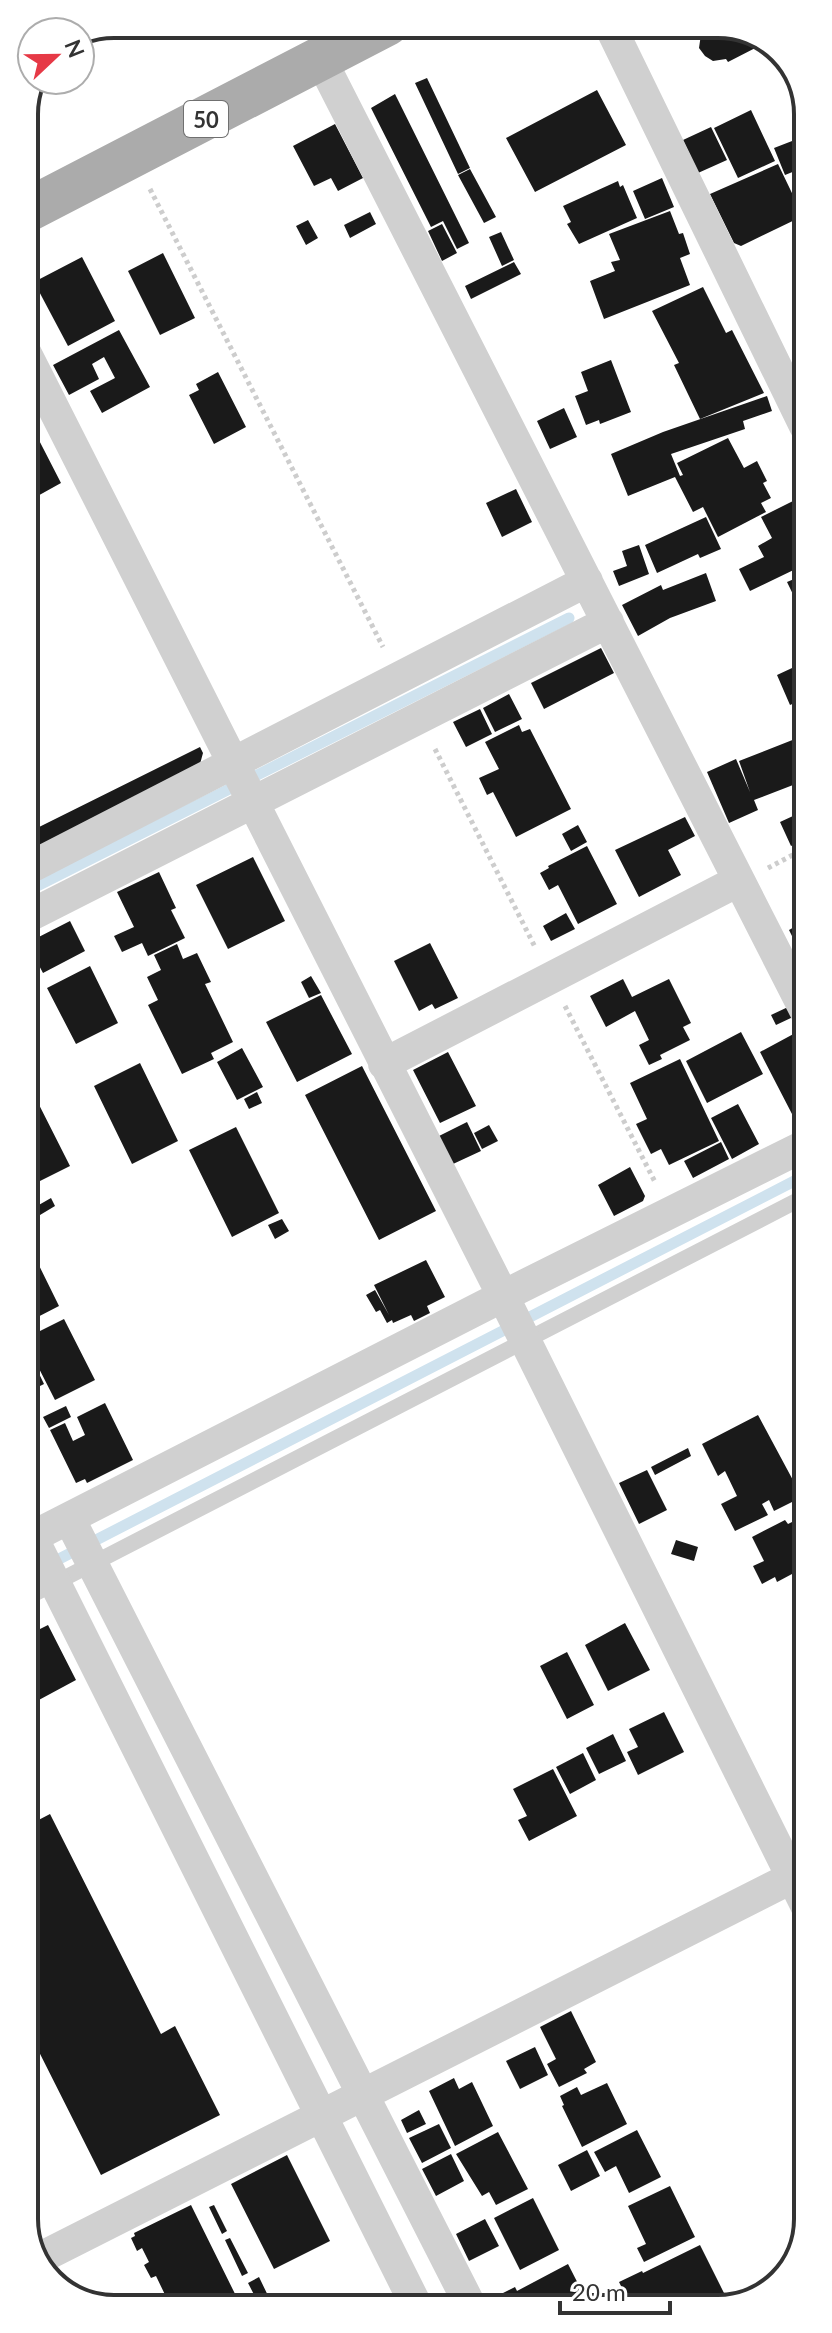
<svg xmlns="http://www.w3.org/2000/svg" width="832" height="2333" font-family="Lato,sans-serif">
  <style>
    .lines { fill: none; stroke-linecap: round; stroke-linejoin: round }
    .stream { stroke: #cfe2ee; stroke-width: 11 }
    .building { fill: #1a1a1a }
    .path { stroke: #cdcdcd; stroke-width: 5; stroke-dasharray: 4 4; stroke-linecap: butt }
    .service { stroke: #d0d0d0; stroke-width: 16 }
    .minor { stroke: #d0d0d0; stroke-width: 32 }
    .primary { stroke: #ababab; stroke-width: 44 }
    .labels { text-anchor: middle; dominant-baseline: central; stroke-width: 8; stroke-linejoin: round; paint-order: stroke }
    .shield { fill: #fff; stroke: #707070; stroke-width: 2 }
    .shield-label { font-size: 22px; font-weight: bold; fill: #333 }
    .rim { fill: none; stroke: #333; stroke-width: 4 }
  </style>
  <rect width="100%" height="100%" fill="#fff"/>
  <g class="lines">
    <path class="stream" d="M25,892L569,618
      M26,1576L806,1175"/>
  </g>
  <path class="building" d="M708,24H725L767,42L728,62L726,59L713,61L705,56L699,48L701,34Z
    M427,78L470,168L458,174L415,83Z
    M597,90L626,145L535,192L506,138Z
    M395,94L469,243L457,249L443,221L431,227L371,108Z
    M751,110L775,161L738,178L714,128Z
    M335,124L363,178L338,191L331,178L314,186L293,146Z
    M711,127L727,160L698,173L683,140Z
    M805,136V167L785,175L774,148Z
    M778,164L803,216L741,246L734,243L710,194Z
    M470,169L496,217L484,223L458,175Z
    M662,178L674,207L645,219L633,191Z
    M618,181L620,187L623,185L637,218L579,244L567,224L571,222L563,206Z
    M670,211L679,234L683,233L690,254L680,258L690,285L604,319L590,281L615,271L611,262L620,260L609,234Z
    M370,212L376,224L350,238L344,225Z
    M308,220L318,238L306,245L296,226Z
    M442,224L457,253L442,261L428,231Z
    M501,232L514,260L502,266L489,237Z
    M163,253L195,318L160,335L128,271Z
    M82,257L115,321L68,346L34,282Z
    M514,262L521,274L471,299L465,286Z
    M703,287L726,333L732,330L764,393L700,419L674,365L679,363L652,311Z
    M119,330L150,387L102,413L90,391L115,378L104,357L92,364L99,379L69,395L53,365Z
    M611,360L631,412L600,424L599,420L586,425L575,396L588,391L581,372Z
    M218,372L246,427L214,444L189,395L199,390L196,384Z
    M767,396L772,411L743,421L745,429L671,454L680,476L683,475L677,463L728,438L744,468L757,461L767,481L763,483L771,498L761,503L766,512L718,537L703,507L693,512L675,477L628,496L611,454L663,432Z
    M564,408L577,437L550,449L537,421Z
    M25,413L61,483L25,503Z
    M516,489L532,522L502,537L486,503Z
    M805,495L806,564L750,591L739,569L764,557L758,546L772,538L761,517Z
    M706,517L721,549L700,558L698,554L657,573L645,545Z
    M639,545L649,574L619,586L613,571L627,566L622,551Z
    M706,573L716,601L670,618L638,636L622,605L661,585L663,590Z
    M806,574V621L787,582Z
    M601,648L614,673L544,709L531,683Z
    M805,662L806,698L790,705L777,675Z
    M509,694L522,719L495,732L483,708Z
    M480,709L492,734L466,747L453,722Z
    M519,725L522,732L530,729L571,809L516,837L493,792L487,795L479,778L499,769L485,742Z
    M795,739L806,767V780L754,800L758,810L729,823L707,772L736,759L750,792L739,761Z
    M200,747L203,753L200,764L25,853V834Z
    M806,810V839L791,846L780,822Z
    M685,817L695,836L668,850L681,875L639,897L615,850Z
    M578,825L587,842L571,851L562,834Z
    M587,846L617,904L578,924L558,885L549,890L540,873L549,868L548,866Z
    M253,857L285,921L228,949L196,885Z
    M159,872L176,908L171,910L185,938L148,956L142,943L122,952L114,936L134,927L117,892Z
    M566,913L575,929L551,941L543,926Z
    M70,921L85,951L43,973L27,943Z
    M803,922L806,928V964L789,930Z
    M430,943L458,998L435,1009L432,1004L419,1011L394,961Z
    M177,944L183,959L197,953L211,982L205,984L233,1042L211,1053L214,1059L182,1074L148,1005L158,1000L147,977L161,970L154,955Z
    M90,966L118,1023L76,1044L47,988Z
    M311,976L321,993L309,998L301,982Z
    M623,979L632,997L669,979L691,1023L683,1027L690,1040L660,1055L662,1059L649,1065L639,1045L649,1040L635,1011L606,1027L590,996Z
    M321,995L352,1054L297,1082L266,1022Z
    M788,1007L793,1017L776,1025L771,1015Z
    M799,1031L806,1045V1106L792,1114L760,1052Z
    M741,1032L763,1074L707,1103L686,1061Z
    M242,1048L263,1087L237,1100L217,1062Z
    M448,1052L476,1106L440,1123L413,1070Z
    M680,1059L719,1141L669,1165L661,1149L651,1154L636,1124L647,1119L630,1083Z
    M140,1063L178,1141L132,1164L94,1086Z
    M362,1066L436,1211L379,1240L305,1095Z
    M26,1079L70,1166L26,1188Z
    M257,1092L262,1103L249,1109L244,1099Z
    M738,1104L759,1144L732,1159L711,1118Z
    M467,1122L481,1151L453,1164L439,1136Z
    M489,1125L498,1141L482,1149L474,1133Z
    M236,1127L279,1213L232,1237L189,1150Z
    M721,1142L729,1159L693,1178L684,1161Z
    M630,1167L645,1196L643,1201L614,1216L598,1185Z
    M51,1198L55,1206L35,1218L30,1210Z
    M282,1219L289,1231L275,1239L268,1225Z
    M26,1239L59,1306L26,1323Z
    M426,1260L445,1297L427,1306L430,1313L414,1321L411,1315L393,1323L392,1320L387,1323L380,1310L376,1312L366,1295L375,1290L389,1315L374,1285Z
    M64,1319L95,1380L55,1400L26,1343V1338Z
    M31,1357L44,1384L26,1393V1360Z
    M105,1403L133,1460L87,1483L85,1479L76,1483L50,1430L65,1423L73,1441L85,1435L77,1417Z
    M66,1406L71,1417L49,1428L43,1417Z
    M758,1415L802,1497L774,1511L769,1500L762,1504L768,1515L735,1531L721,1504L737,1496L725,1471L718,1476L702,1444Z
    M688,1448L691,1456L655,1475L651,1467Z
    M647,1470L667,1510L639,1524L619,1483Z
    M806,1515L807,1566L777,1582L775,1577L762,1584L753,1566L764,1561L752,1537L785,1520L788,1524Z
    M676,1540L698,1547L694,1561L671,1554Z
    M625,1623L650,1670L608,1691L585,1645Z
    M48,1625L76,1680L37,1701L26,1681V1636Z
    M567,1652L594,1705L567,1719L540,1666Z
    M664,1712L684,1752L638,1775L627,1752L638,1747L629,1729Z
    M613,1734L626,1761L599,1774L586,1748Z
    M583,1753L596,1780L570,1794L556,1767Z
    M553,1769L577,1816L529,1841L518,1820L527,1816L513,1789Z
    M50,1814L161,2034L175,2026L220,2115L101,2175L27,2028V1826Z
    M571,2011L596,2062L584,2069L587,2073L559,2087L547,2064L556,2059L540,2027Z
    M535,2047L548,2075L520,2089L506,2061Z
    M454,2078L459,2089L472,2082L493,2126L455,2146L429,2091Z
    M607,2083L627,2124L582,2147L562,2106L564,2105L560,2096L577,2087L581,2095Z
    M419,2110L426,2124L407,2133L401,2120Z
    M808,2122V2151L796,2128Z
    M439,2124L451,2148L422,2163L409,2138Z
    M637,2130L661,2177L629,2193L616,2166L605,2172L594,2152Z
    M498,2132L528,2189L496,2205L489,2192L482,2196L456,2154Z
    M587,2150L600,2176L571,2191L558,2165Z
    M451,2154L464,2181L436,2196L422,2169Z
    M287,2155L330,2241L274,2269L231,2184Z
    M670,2186L695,2237L644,2262L637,2248L646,2244L628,2206Z
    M533,2198L559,2250L520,2270L494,2218Z
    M191,2205L242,2308H167L165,2305L169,2303L156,2276L151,2278L144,2265L149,2262L142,2248L137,2251L131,2238L135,2236L134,2233Z
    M214,2205L227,2231L222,2234L209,2207Z
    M485,2219L499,2246L469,2261L456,2234Z
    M230,2238L248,2273L242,2276L225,2240Z
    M700,2245L726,2297L709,2306H660L655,2297L631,2306L619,2282L642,2271L643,2273Z
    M568,2264L590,2307H493L489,2300L515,2287L517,2291Z
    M259,2277L273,2306L268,2308H261L248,2283Z"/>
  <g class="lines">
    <path class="path" d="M150,189L383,647
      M435,749L535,947
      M768,868L806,848
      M565,1006L655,1182"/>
    <path class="service" d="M26,1598L806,1196"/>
    <path class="minor" d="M609,24L805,426
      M321,60L806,1012
      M25,352L503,1296L808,1909
      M25,870L587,581
      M25,918L608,622
      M384,1064L738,881
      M69,1518L471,2307
      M32,1537L417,2307
      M26,1540L503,1296L806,1145
      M38,2259L807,1870"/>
    <path class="primary" d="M24,212L387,24"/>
  </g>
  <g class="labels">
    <rect class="shield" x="184" y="101" width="44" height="36" rx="6"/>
    <g class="shield-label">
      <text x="206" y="119">50</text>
    </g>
  </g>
  <path d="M0 0H832V2333H0ZM114 38H718A76 76 0 0 1 794 114V2219A76 76 0 0 1 718 2295H114A76 76 0 0 1 38 2219V114A76 76 0 0 1 114 38Z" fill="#fff" fill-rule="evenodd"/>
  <path class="rim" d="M114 38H718A76 76 0 0 1 794 114V2219A76 76 0 0 1 718 2295H114A76 76 0 0 1 38 2219V114A76 76 0 0 1 114 38Z"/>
  <g transform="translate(56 56) rotate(68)"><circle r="38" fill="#ffffff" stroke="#adadad" stroke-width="2"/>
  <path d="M0-6L14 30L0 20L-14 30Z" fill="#e63946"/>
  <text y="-12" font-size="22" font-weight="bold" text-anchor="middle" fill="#333333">N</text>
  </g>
  <path d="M560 2301v12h110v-12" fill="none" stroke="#333333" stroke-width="4"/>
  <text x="572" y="2301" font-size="24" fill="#333333" stroke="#ffffff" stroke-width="6" paint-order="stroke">20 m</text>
</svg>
